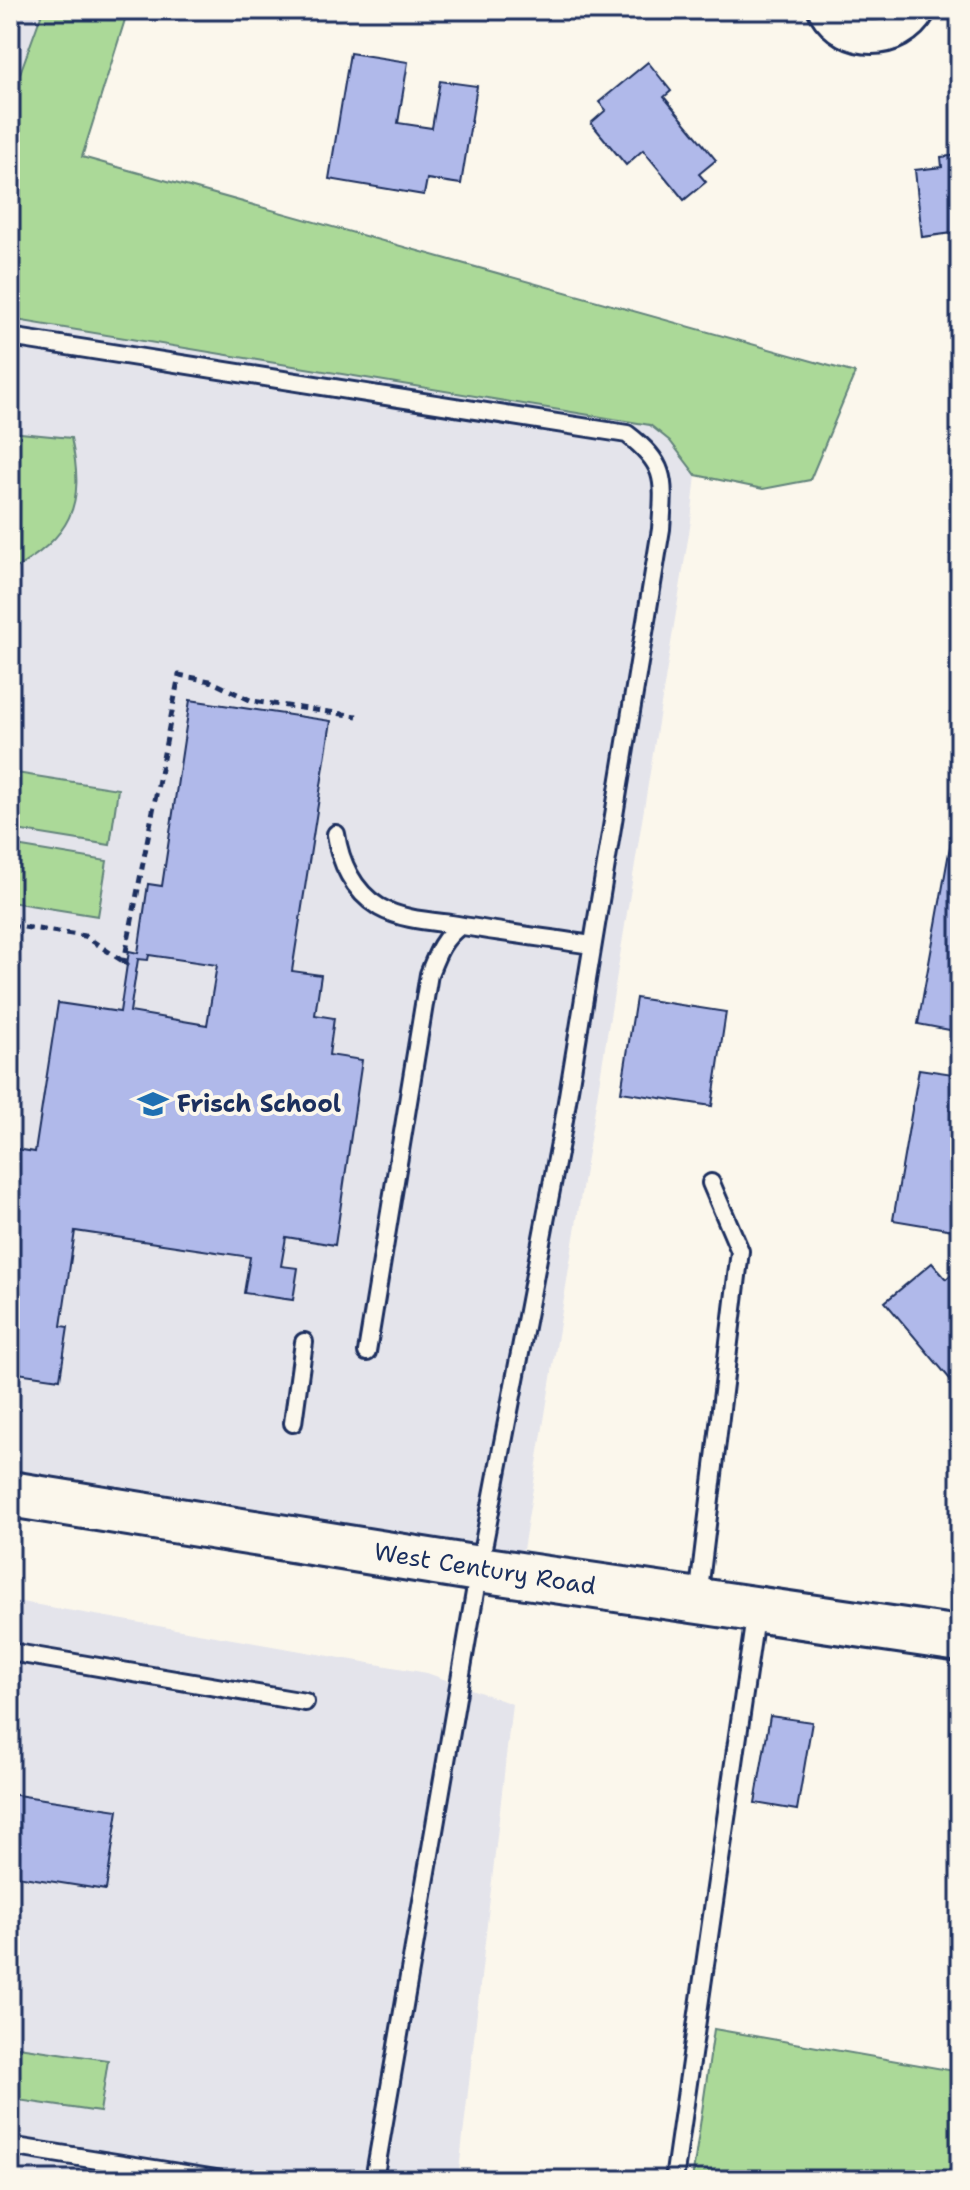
<svg xmlns="http://www.w3.org/2000/svg" width="970" height="2190" font-family="'Shantell Sans',sans-serif">
  <style>
    .built { fill: #e4e4eb }
    .green { fill: #abd998; stroke: #63847b; stroke-width: 2 }
    .building { fill: #b0b9ea; stroke: #1b2f5e; stroke-width: 2; fill-rule: evenodd }
    .lines { fill: none; stroke-linecap: round; stroke-linejoin: round }
    .lane-casing { stroke: #1b2f5e; stroke-width: 22 }
    .street-casing { stroke: #1b2f5e; stroke-width: 38 }
    .secondary-casing { stroke: #1b2f5e; stroke-width: 50 }
    .path { stroke: #1b2f5e; stroke-width: 5; stroke-dasharray: 8 6; stroke-linecap: butt }
    .lane { stroke: #fbf7ec; stroke-width: 16 }
    .street { stroke: #fbf7ec; stroke-width: 32 }
    .secondary { stroke: #fbf7ec; stroke-width: 44 }
    .labels { text-anchor: middle; dominant-baseline: central; stroke-width: 8; stroke-linejoin: round; paint-order: stroke }
    .poi-label { font-size: 24px; font-weight: bold; fill: #1b2f5e; stroke: #fbf7ec; text-anchor: start }
    .street-label { font-size: 24px; fill: #1b2f5e; stroke: #fbf7ec }
  </style>
  <rect width="100%" height="100%" fill="#fbf7ec"/>
  <filter id="ink" filterUnits="userSpaceOnUse"><feTurbulence type="fractalNoise" baseFrequency=".0125" numOctaves="2"/><feDisplacementMap in="SourceGraphic" scale="16" xChannelSelector="R" yChannelSelector="G"/><feConvolveMatrix kernelMatrix="1 2 1 2 8 2 1 2 1" color-interpolation-filters="sRGB"/></filter>
  <g filter="url(#ink)">
    <path class="built" d="M10,10H43L19,76L10,115Z
      M10,319L650,425L670,441L696,475L691,521L519,1574L10,1494Z
      M10,1600L427,1673L512,1704L458,2180H10Z"/>
    <path class="green" d="M43,10H128L82,157L855,373L810,480L763,489L696,475L670,441L650,425L10,319V115L19,76Z
      M10,432L71,438C86,507 71,536 10,572Z
      M10,772L118,789L110,845L10,829Z
      M10,845L107,861L98,916L10,902Z
      M714,2029L960,2072V2180H692Z
      M18,2047L108,2060L100,2112L11,2099Z"/>
    <path class="building" d="M350,53L408,62L398,123L432,128L440,81L477,86L461,184L427,179L424,195L329,179Z
      M648,62L671,91L664,97L716,160L699,174L706,182L684,200L643,150L626,165L591,123L606,110L599,102Z
      M960,155V232L922,237L915,170L942,167L941,157Z
      M190,700L331,721L292,971L321,975L315,1015L334,1018L329,1055L362,1060L335,1245L286,1237L281,1266L298,1268L293,1300L244,1293L250,1257L75,1231L61,1326L68,1327L60,1379L10,1372V1148L35,1152L58,1003L120,1012L129,951L138,953L148,884L162,886ZM149,955L217,965L207,1025L130,1012L138,959L148,960Z
      M953,830L960,831V1032L918,1024Z
      M636,998L726,1012L712,1106L621,1092Z
      M919,1069L960,1075L959,1231L893,1220Z
      M932,1263L946,1279L960,1267V1391L885,1302Z
      M770,1716L812,1722L797,1810L755,1803Z
      M10,1794L118,1810L106,1890L10,1875Z"/>
    <g class="lines">
      <g class="lane-casing">
        <path id="lane" d="M10,337L627,434C668,465 664,481 661,529L562,1132L479,1569L374,2180
          M336,834C340,862 353,891 379,907C400,919 427,921 451,924C498,932 545,938 592,945
          M367,1352L429,974C437,954 442,939 460,926
          M293,1423L304,1342
          M698,1599L740,1251L711,1183
          M10,1652L305,1702
          M10,2146L223,2180
          M674,2180L756,1610"/>
      </g>
      <g class="street-casing">
        <path id="street" d="M825,10C846,46 898,46 919,10"/>
      </g>
      <g class="secondary-casing">
        <path id="secondary" d="M10,1494L479,1569L960,1639"/>
      </g>
      <path class="path" d="M10,925L85,936L127,964L124,962L179,675L210,681L252,701L357,716"/>
      <use href="#lane" class="lane"/>
      <use href="#street" class="street"/>
      <use href="#secondary" class="secondary"/>
    </g>
  </g>
  <defs>
    <g id="school-bare" transform="scale(2.4)"><path d="M0-5L7-2L0 1L-7-2ZM-4 1L0 2.5L4 1V4Q0 6-4 4Z" fill="#1f6fb2" stroke="#fbf7ec" stroke-width="2.5" paint-order="stroke"/></g>
  </defs>
  <g fill-rule="evenodd">
    <use href="#school-bare" x="153" y="1104"/>
  </g>
  <g class="labels">
    <g class="poi-label">
      <text x="177" y="1104">Frisch School</text>
    </g>
    <g class="street-label">
      <text transform="translate(485 1569) rotate(9)">West Century Road</text>
    </g>
  </g>
  <rect width="970" height="2190" fill="none" stroke="#fbf7ec" stroke-width="40"/>
  <rect x="20" y="20" width="930" height="2150" fill="none" stroke="#1b2f5e" stroke-width="3" filter="url(#ink)"/>
</svg>
